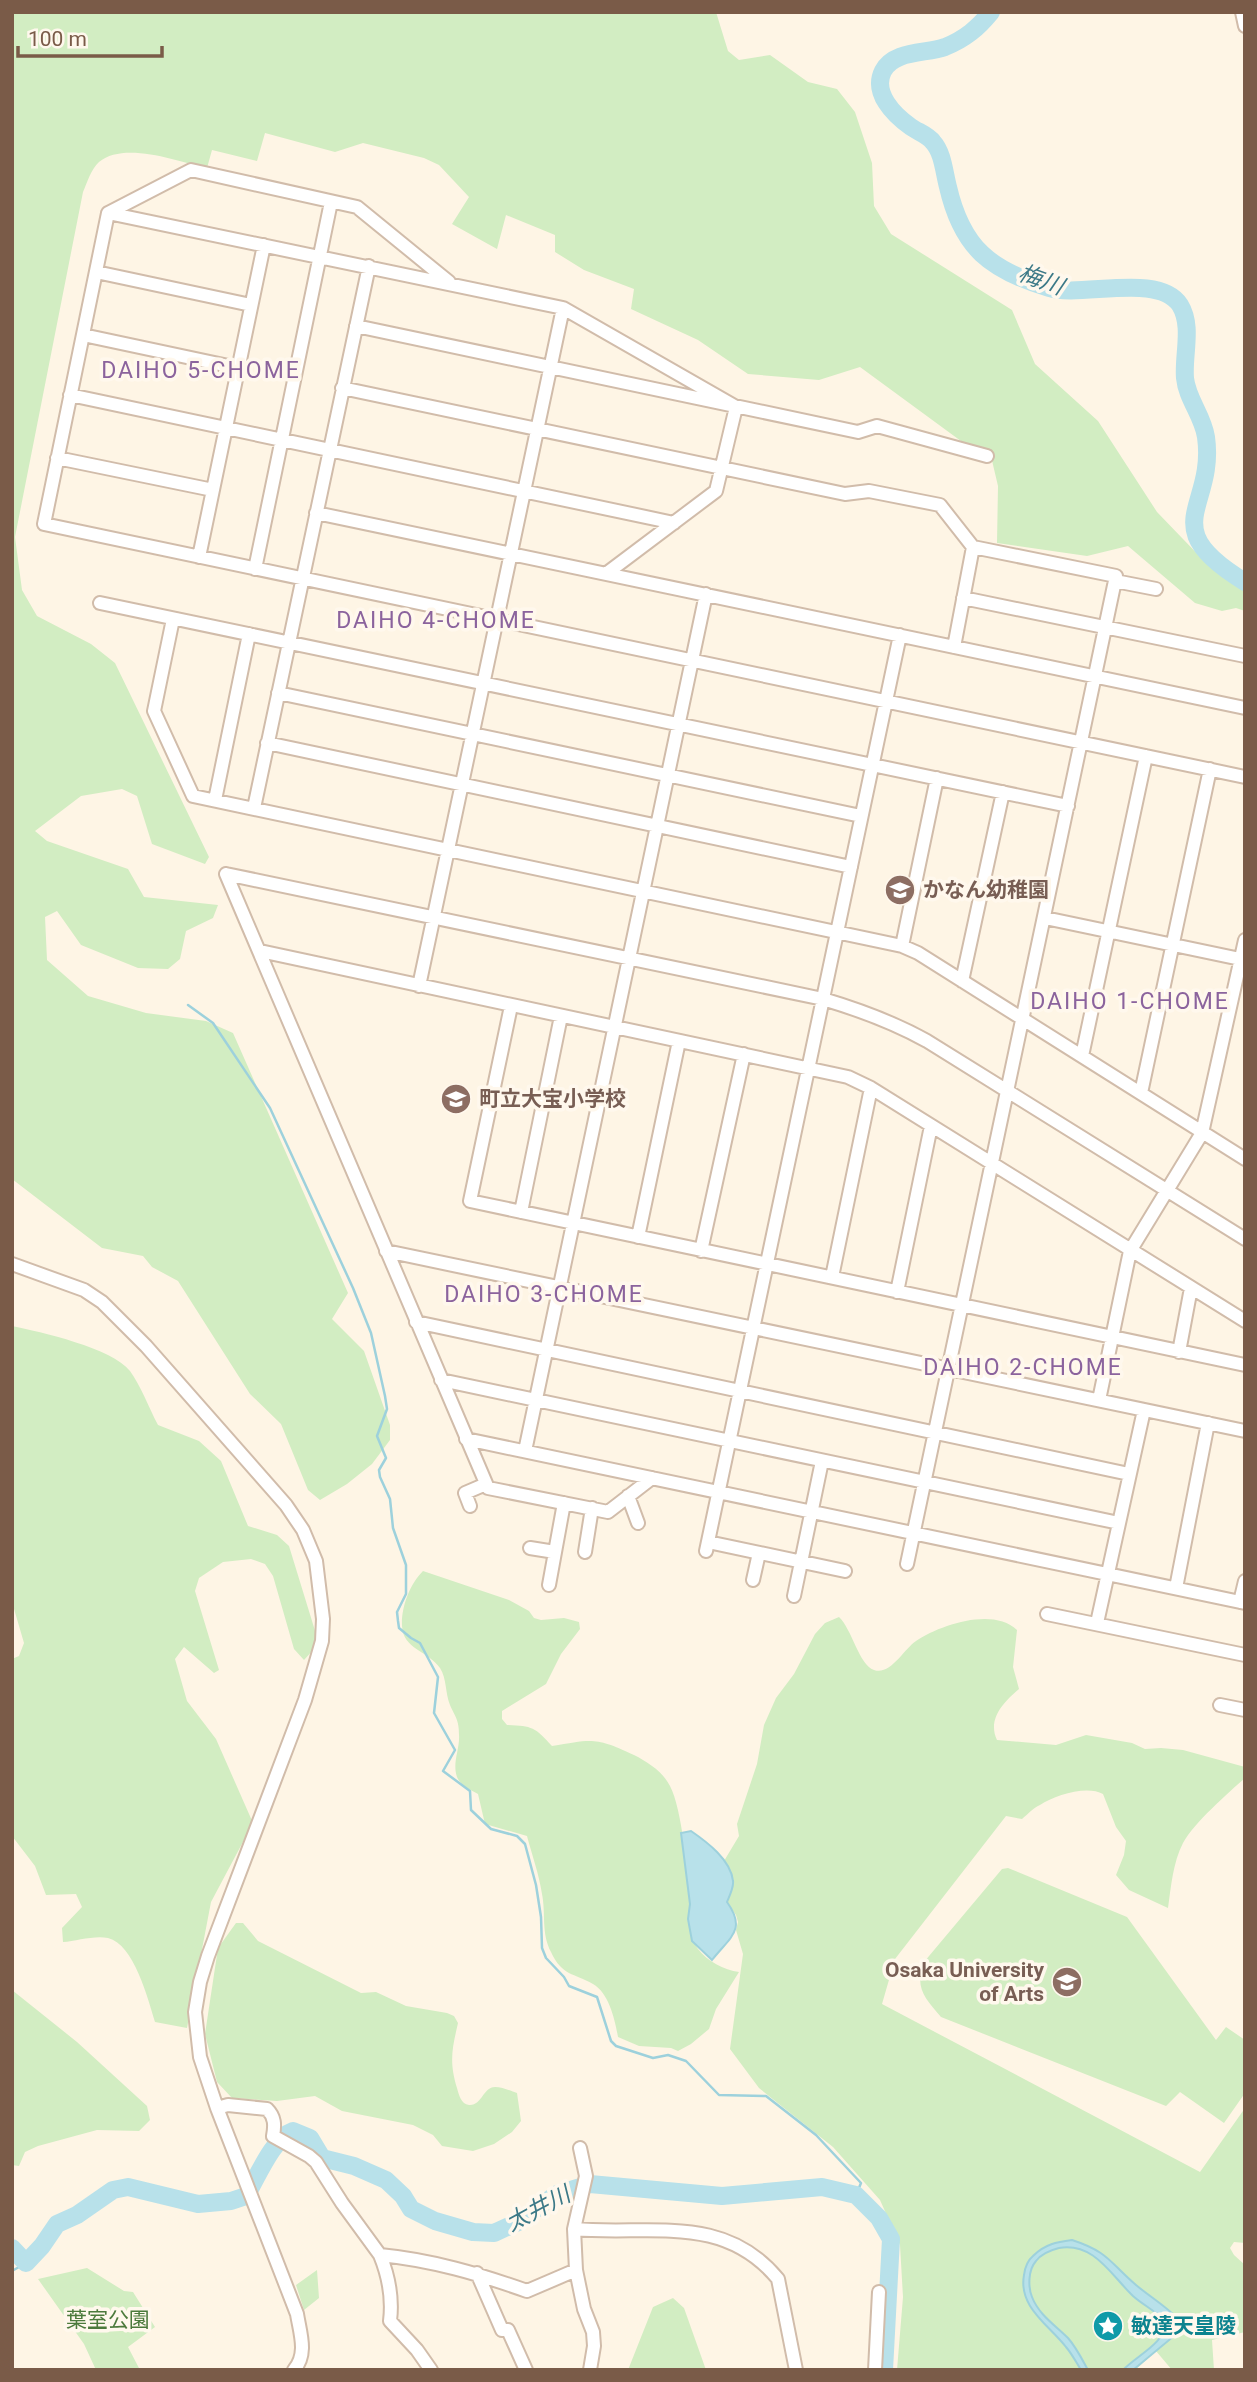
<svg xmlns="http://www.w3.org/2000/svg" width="1257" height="2382" font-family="Roboto,'Noto Sans JP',sans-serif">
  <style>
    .green { fill: #d2edc2 }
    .water { fill: #b8e1ea; stroke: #9dd1dc; stroke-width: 2 }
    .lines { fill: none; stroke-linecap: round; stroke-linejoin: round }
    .stream { stroke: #9dd1dc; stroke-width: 2.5 }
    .river { stroke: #b8e1ea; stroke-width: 18 }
    .minor-casing { stroke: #d1bcaa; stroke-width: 16 }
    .minor { stroke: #fff; stroke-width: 12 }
    .labels { text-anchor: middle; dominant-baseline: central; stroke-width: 7; stroke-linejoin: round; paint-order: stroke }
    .education-label { font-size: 21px; font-weight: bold; fill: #785e54; stroke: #fff8ed; text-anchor: start }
    .park-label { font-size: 21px; fill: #4c7a3c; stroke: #fff8ed }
    .culture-label { font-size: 21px; font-weight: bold; fill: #0d838f; stroke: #fff8ed; text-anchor: start }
    .water-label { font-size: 23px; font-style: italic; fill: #3c7987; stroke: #fff8ed }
    .neighbourhood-label { font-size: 23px; letter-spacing: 2px; fill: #8b639d; stroke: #fff8ed }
  </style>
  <rect width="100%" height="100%" fill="#fef5e5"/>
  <path class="green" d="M12,12H716L728,51L739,60L770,55L808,82L837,89L855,112L872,163L874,206L891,234L1012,310L1035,364L1098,421L1157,512L1209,566L1245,588V611L1236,608L1222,611L1195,603L1128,546L1087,556L997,543L998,486L990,452L965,444L860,367L819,380L748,374L698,340L631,309L634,289L584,270L555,252V235L506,215L497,249L452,224L469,197L439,165L424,158L363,143L335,152L265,133L257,161L212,150L207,168C177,161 124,141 99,162C91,169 87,183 83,192L15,537L22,590L37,616L91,644L115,663L209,857L205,864L152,844L137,796L122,789L81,796L35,831L47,841L128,869L144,897L218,905L213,918L186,931L180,959L168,969L138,968L81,945L57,911L45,917L47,960L88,996L146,1013L206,1021L233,1033L348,1293L332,1319L364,1351L390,1425V1440L372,1464L347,1484L320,1500L308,1490L281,1424L250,1394L178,1281L152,1267L143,1256L102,1248L12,1179Z
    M12,1326C41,1332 112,1348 130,1371C141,1386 149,1408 158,1425L199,1441L221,1461L248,1526L277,1535L289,1546L316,1634L314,1649L304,1660L294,1649L273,1576L265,1564L251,1559L223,1562L199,1578L195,1591L219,1670L214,1673L184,1647L175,1659L187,1701L216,1739L253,1823L211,1902L187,2028L155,2022C148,1999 134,1944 108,1938C95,1935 76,1941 63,1942L62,1928L82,1907L76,1894L46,1895L35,1866L12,1836V1659L19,1656L24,1643L12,1602Z
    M423,1571L509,1600L529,1611L534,1618L541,1620L564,1618L579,1622L580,1629L561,1654L546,1684L502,1711V1719L507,1725C532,1726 535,1727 552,1746C593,1739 596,1737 634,1755C648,1762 663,1772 670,1786C682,1808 688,1876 690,1902C690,1917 688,1936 698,1949C707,1961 724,1970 739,1972L716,2009L709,2029L691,2044L678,2051L671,2048L639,2046L618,2037C615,2020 609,1993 593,1984C574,1973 562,1976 551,1952C541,1933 546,1914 542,1894C539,1874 532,1855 527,1836L485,1824L478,1794C471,1790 460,1785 457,1777C452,1763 460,1749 459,1735C459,1719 455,1717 450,1705C445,1693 447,1679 440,1668C428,1651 403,1649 402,1626C401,1607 410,1584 423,1571Z
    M839,1617C852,1629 859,1665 874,1670C890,1676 904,1649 916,1641C940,1625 993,1607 1017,1630L1013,1667L1019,1689C1004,1702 987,1719 997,1740L1056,1745L1086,1735L1132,1743L1145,1749L1161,1748L1183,1750L1245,1767V1778C1228,1793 1194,1823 1183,1843C1173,1862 1171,1887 1168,1908L1129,1890L1116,1875L1124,1855L1126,1841L1116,1827L1103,1794C1087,1785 1055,1795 1040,1805C1033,1808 1028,1814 1022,1819L1006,1816L895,1959L882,2004L1200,2172L1245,2108V2243L1234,2242L1230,2248L1234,2255L1245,2265V2332L1212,2340L1214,2370H1172L1156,2351L1135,2370H897L903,2297L900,2245L880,2200L833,2147L759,2088L730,2049L743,1954L736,1930L738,1922L736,1915L727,1903L733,1881L724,1861L739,1836L737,1824L757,1764L764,1725L776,1698L794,1674L815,1634L825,1623Z
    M1008,1868L1127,1917L1216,2040L1226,2027L1245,2040V2093L1224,2123L1180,2092L1166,2106L941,2017C925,1998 914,1988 924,1962L1002,1869Z
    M236,1923H243L258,1941L361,1993L376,1992L406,2006L447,2013L454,2016L458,2023C452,2049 449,2062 457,2088C459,2095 461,2104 469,2105C482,2106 483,2087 495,2087C502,2087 511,2091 517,2093L521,2121L512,2132L494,2144L473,2151L442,2146L433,2135L413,2125L342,2111L315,2096L277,2101L232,2098L217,2082L205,2034L218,1948Z
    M12,1990L77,2042L147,2106L150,2120L139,2131L97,2130L38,2146L25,2152L19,2166L12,2165Z
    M87,2268L124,2291L133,2292L155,2327L128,2347L140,2370H96L84,2344L38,2279Z
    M317,2270L319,2298L304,2310L296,2285Z
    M673,2298L684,2308L706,2370H628L653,2307Z"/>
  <path class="water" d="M691,1831C707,1842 731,1860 733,1881C734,1887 729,1897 727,1902C747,1930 730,1937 712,1960L692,1941L688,1919L690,1904L681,1833Z
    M1072,2240C1109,2252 1110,2263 1136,2285C1149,2296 1164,2305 1176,2317L1179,2325L1174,2336L1133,2370H1123C1136,2356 1165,2343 1166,2323C1157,2311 1144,2306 1133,2296C1111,2275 1094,2242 1059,2248C1051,2250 1041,2254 1036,2261C1028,2270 1028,2287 1032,2297C1039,2315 1055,2325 1068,2338C1076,2347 1082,2359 1088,2370H1081C1076,2362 1072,2354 1066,2347C1049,2325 1018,2307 1024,2275C1025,2267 1027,2261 1033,2256C1045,2244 1057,2242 1072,2240Z"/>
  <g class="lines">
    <path class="stream" d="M188,1005L213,1023L270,1108L353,1288L371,1333L385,1396L387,1409L377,1436L386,1458L379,1470L380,1477L390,1499L393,1528L406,1565V1594L397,1612L398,1621L399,1628L411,1638L420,1643L438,1677L434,1713L455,1750L443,1771L470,1791L471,1810L491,1829L517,1836L525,1844L536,1885L541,1917L542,1948L546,1958L564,1977L569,1986L597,1997L611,2041L616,2046L653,2058L668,2055L686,2061L719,2095L766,2096L816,2135L861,2183L856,2195
      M12,2271L26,2263"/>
    <path class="river" d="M991,12C978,28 965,39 945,47C926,54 894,50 883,71C872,93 894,115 911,127C918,132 928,135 933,142C943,153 944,172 948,187C962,248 990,270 1049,288C1081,298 1159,272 1180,305C1193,326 1183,355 1185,378C1187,399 1203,416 1206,437C1216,509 1153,526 1245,582
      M12,2248L26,2263L42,2246L57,2224L77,2215L113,2190L128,2187L198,2204L231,2201L246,2196C257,2178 273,2138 293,2131L310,2138L322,2158L354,2166L386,2180L403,2196L411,2209L435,2221L473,2232L494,2233L518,2222L557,2194L590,2184L722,2196L822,2187L856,2195L879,2218L891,2239L884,2370"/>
    <g class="minor-casing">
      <path id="minor" d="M1242,12L1245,26
        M108,213L191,170L357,207L449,282
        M96,272L251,305
        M356,326L858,432L877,426L987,456
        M83,335L238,368
        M342,388L845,494L869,491L940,505L973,547L1116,576L907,1564
        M70,395L674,523
        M57,458L213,490
        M316,513L1245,708
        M199,557L264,245
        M255,569L331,202
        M607,573L716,491L736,407L563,308L108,213L44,524L1245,777
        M1115,581L1156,589
        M963,598L1245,656
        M100,603L1068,806
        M173,619L154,711L193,796L902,946L918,953L1245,1159
        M954,647L973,547
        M278,693L861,816
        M267,743L851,867
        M215,800L249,634
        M254,808L369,266
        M226,874L823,999C860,1010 893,1022 927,1041L1245,1239
        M226,874L488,1488L608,1512L652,1478
        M1045,918L1245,960
        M902,946L937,778
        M260,951L848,1077L871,1088L1245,1321
        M962,981L1003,792
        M419,986L563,308
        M511,1006L470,1201L1245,1365
        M1082,1056L1146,756
        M1141,1093L1210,769
        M521,1212L561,1016
        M638,1237L679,1041
        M386,1251L1245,1431
        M701,1251L744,1054
        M12,1264L84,1290L102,1302L146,1346L286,1505L303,1530L316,1561L323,1619L322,1641L305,1700L208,1956L200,1982L195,2012L200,2057L217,2108L297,2314C300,2333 308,2354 294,2370
        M832,1277L871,1088
        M897,1292L931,1126
        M416,1322L1129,1474
        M1179,1352L1191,1288
        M441,1380L1119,1523
        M1099,1400L1130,1251L1202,1133L1245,940
        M466,1439L1245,1603
        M525,1451L706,594
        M628,1496L638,1523
        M470,1506L465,1493L486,1484
        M708,1542L845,1571
        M530,1548L555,1552
        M706,1551L900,635
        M585,1552L592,1508
        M753,1580L759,1553
        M549,1585L564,1503
        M1176,1588L1208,1423
        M794,1596L822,1461
        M1240,1602L1245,1581
        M1047,1614L1245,1655
        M1097,1623L1144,1410
        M1220,1705L1245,1710
        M217,2108L228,2105L267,2109C275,2117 275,2125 273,2136L309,2156L316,2162L342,2203L380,2255C432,2260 479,2274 527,2291L576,2270
        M580,2148L586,2176L574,2229L576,2270L584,2309L593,2332L594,2346L590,2370
        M574,2229C648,2236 723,2212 778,2279L796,2370
        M380,2255C389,2277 393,2297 390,2321L417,2350L431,2370
        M477,2273L502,2330H508L526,2370
        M875,2370L879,2292"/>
    </g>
    <use href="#minor" class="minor"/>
  </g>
  <defs>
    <g id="school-disc" transform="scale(1.575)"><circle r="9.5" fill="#8d6e63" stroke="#fff8ed"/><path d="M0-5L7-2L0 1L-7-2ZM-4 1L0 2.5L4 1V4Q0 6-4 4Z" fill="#fff"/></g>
    <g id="university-disc" transform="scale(1.575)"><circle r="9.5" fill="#8d6e63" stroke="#fff8ed"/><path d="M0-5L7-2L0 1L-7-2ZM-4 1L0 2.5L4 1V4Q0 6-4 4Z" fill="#fff"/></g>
    <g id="sight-disc" transform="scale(1.575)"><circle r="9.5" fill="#0f9aa8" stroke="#fff8ed"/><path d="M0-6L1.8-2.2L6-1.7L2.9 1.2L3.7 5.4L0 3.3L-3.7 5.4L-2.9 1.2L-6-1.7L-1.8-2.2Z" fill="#fff"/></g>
  </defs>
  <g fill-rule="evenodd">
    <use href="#school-disc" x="900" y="890"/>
    <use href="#school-disc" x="456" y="1099"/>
    <use href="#university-disc" x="1067" y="1982"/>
    <use href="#sight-disc" x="1108" y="2326"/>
  </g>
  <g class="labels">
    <g class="education-label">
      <text x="923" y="890">かなん幼稚園</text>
      <text x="479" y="1099">町立大宝小学校</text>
      <text x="1044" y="1970" text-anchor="end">Osaka University<tspan x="1044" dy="24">of Arts</tspan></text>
    </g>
    <g class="park-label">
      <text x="108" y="2320">葉室公園</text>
    </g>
    <g class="culture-label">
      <text x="1131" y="2326">敏達天皇陵</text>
    </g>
    <g class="water-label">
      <text transform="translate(1041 280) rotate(20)">梅川</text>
      <text transform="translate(538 2209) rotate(-28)">太井川</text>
    </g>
    <g class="neighbourhood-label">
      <text x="201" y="370">DAIHO 5-CHOME</text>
      <text x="436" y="620">DAIHO 4-CHOME</text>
      <text x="1130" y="1001">DAIHO 1-CHOME</text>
      <text x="544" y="1294">DAIHO 3-CHOME</text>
      <text x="1023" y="1367">DAIHO 2-CHOME</text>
    </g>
  </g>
  <rect width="1257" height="2382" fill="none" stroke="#7a5b48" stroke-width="28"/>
  <path d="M18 46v10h144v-10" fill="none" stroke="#7a5b48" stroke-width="3.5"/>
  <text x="28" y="46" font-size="21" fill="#7a5b48" stroke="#fff8ed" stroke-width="5" paint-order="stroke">100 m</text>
</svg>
